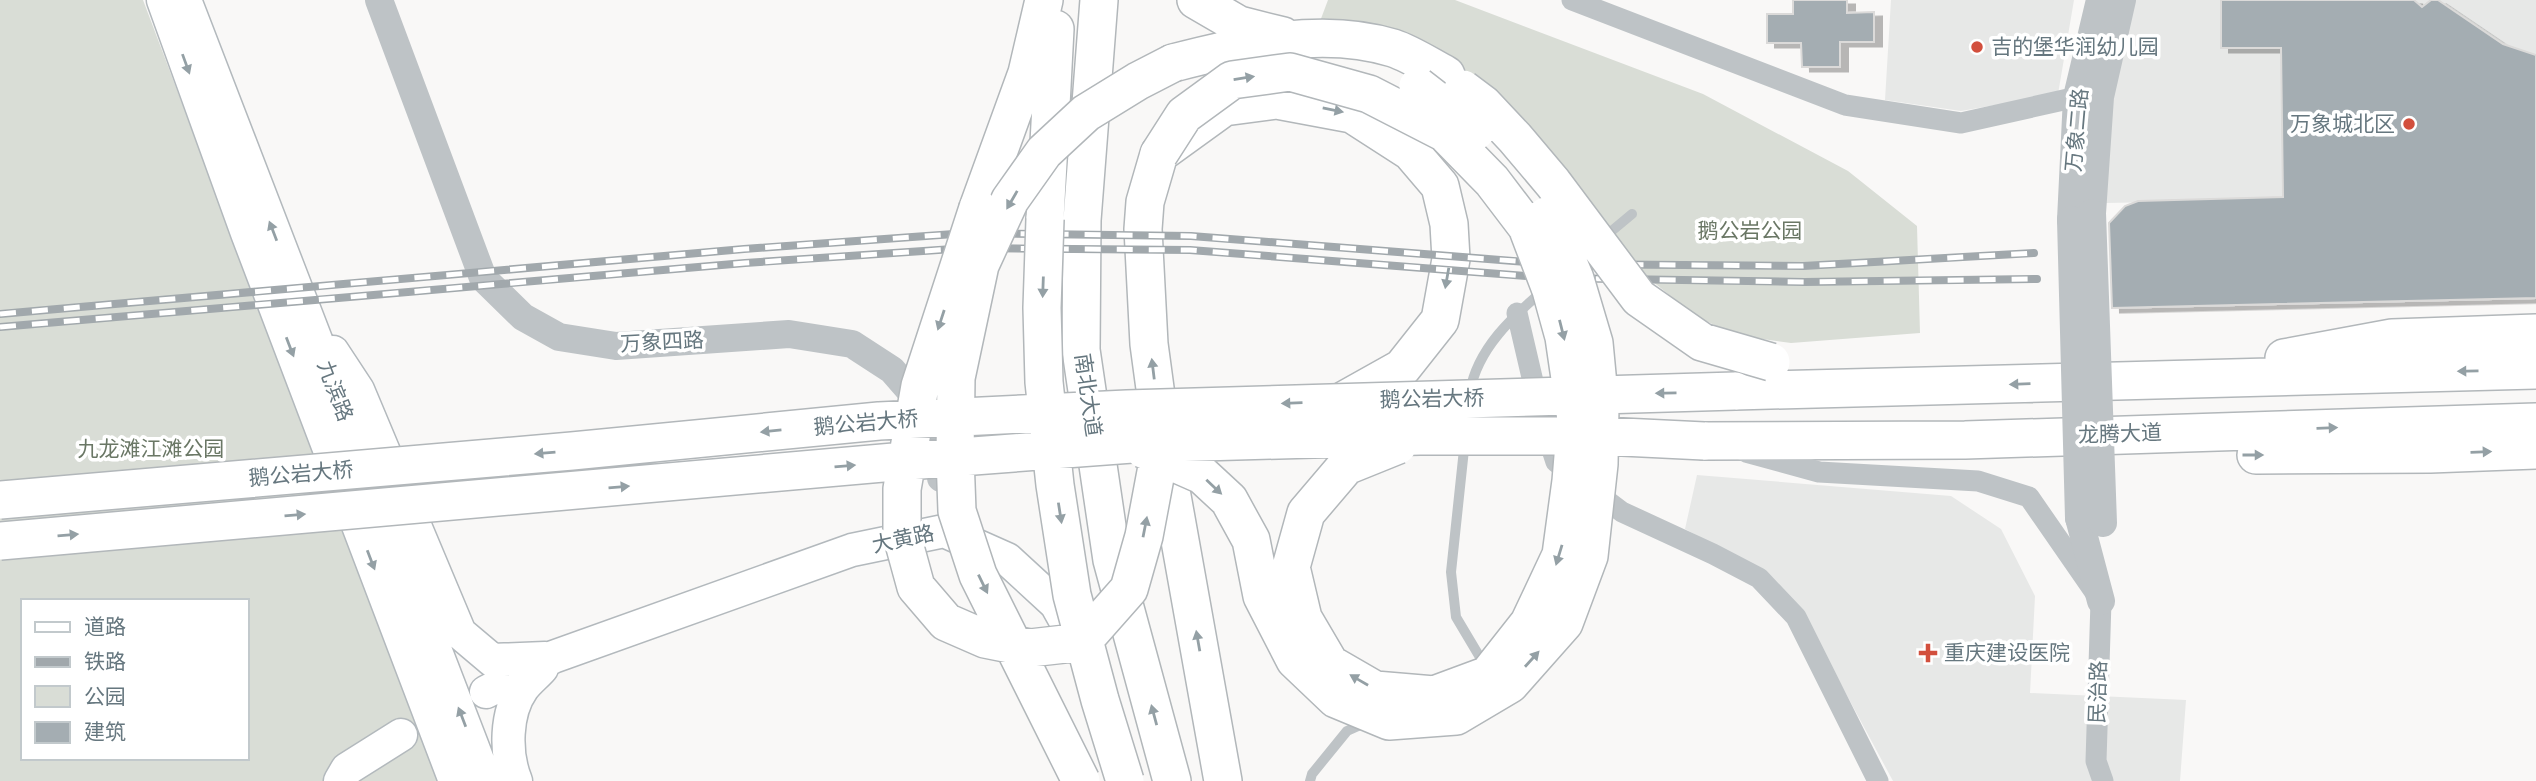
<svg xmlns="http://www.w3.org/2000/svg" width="2536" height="781" font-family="'DejaVu Sans','Noto Sans SC',sans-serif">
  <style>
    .built { fill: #e7e8e7 }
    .green { fill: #d9ddd6; fill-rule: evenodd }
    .building { fill: #a4adb2; stroke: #dbdad9; stroke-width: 2; filter: url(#shadow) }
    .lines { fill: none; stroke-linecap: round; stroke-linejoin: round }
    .secondary-casing { stroke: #b3b9bd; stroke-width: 35 }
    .trunk-casing { stroke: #b2b7ba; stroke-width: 40 }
    .service { stroke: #bec3c6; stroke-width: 10 }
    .minor { stroke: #bec3c6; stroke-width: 21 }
    .tertiary { stroke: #bec3c6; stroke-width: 28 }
    .secondary { stroke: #fff; stroke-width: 32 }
    .trunk { stroke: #fff; stroke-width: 37 }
    .rail-casing { stroke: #a1a8ac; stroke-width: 8 }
    .rail { stroke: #fff; stroke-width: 5; stroke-dasharray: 16; stroke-linecap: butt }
    .trunk-bridge-casing { stroke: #b2b7ba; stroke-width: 40; stroke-linecap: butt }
    .tertiary-bridge { stroke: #bec3c6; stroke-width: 28 }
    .trunk-bridge { stroke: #fff; stroke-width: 37 }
    .oneway { fill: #94a0a5 }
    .poi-dot { fill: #d24f3d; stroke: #fff; stroke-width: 2.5 }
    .labels { text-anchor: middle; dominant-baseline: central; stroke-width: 7; stroke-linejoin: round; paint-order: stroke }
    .poi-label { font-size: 21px; fill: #66777f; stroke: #fff; text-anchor: start }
    .street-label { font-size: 21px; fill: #66777f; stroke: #fff }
    .park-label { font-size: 21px; fill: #6a7765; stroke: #fff }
  </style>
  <defs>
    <filter id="shadow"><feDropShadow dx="8" dy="4.5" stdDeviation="0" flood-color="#0004"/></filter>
  </defs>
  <rect width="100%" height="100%" fill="#f9f8f7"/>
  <path class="built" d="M1891,0H2074L2058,94L1961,111L1885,100Z
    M2135,0H2536V195L2106,203L2112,101Z
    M1697,475L1951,496L2001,529L2035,596L2030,693L2186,700L2180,781H1893L1802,612L1761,571L1685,529Z"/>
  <path class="green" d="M0,0H143L438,781H0ZM23,601H247V758H23Z
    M1328,0H1455L1703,94L1848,171L1917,226L1920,333L1791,343L1735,335L1694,315L1636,268L1529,132L1451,59L1319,24Z"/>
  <path class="building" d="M1793,0H1847V13L1874,12V42H1840V67H1802L1801,43H1767V14H1793Z
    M2221,0H2414L2422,7L2431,0H2438L2503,44L2536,55V298L2112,308L2109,223L2125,206L2138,201L2283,197L2281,48H2221Z"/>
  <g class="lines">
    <g class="secondary-casing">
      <path id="secondary" d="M163,0L247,233L455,781
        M185,0L486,781
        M333,352L358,390L460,633L492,660L545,658
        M486,692L553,657L852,550L944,531L1007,559L1056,604L1076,640
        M340,781L347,769L401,735
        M516,781C505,754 505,713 523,688C528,681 536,675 542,668"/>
    </g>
    <g class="trunk-casing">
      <path id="trunk" d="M1099,0L1082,220L1081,350L1112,560L1172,781
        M1196,0L1239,25L1283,36
        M1173,63C1242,45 1323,26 1393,48C1411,54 1429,66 1446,75
        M978,208L1027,73L1044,0
        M1045,219L1055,29
        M2284,358L2392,338L2536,333
        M1735,391L2536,370
        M1704,441L1965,440L2536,422
        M2256,455L2430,454L2536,450
        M1223,781L1162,440L1149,344L1143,229L1145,202L1159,154L1224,107L1277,100L1352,114L1411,152L1440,186L1449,224L1451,259L1440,320L1402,368L1343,401"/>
    </g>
    <path class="service" d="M1602,239L1632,214
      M1470,392C1477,349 1513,316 1545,289
      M1465,440L1451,572L1456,617L1481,659L1482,667
      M1310,781L1312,774L1347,731L1367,722"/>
    <path class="minor" d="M1572,0L1845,105L1961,123L2077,97
      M1517,313L1541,416L1556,462L1622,512L1713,554L1759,578L1796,617L1878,781
      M1746,452L1819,472L1978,481L2029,497L2101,601L2096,761L2103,781"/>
    <path class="tertiary" d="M379,0L483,278L523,317L559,337L616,346L789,334L852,344L892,370L919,401L939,456L941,478
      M2092,213L2100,97L2122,0
      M2071,220L2077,97L2100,0
      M2079,518L2101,601"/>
    <use href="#secondary" class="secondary"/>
    <use href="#trunk" class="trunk"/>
    <g class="rail-casing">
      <path id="rail" d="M0,314L744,249L968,233L1191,236L1553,264L1803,266L2034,253
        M0,327L745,263L968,248L1190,250L1552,278L1804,282L2037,279"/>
    </g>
    <use href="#rail" class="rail"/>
    <g class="trunk-bridge-casing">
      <path id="trunk-bridge" d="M1418,86L1476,131
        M1463,89L1483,104L1515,138L1553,183L1639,298L1702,342L1771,362
        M1159,154L1184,115L1232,80L1290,72L1369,94L1445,133L1492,181L1527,227L1551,290L1564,337L1576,419L1571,481L1561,555L1529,623L1488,675L1434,695L1375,690L1330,664L1303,618L1291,567L1306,513L1346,466L1398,445
        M978,208L920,386L902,489V536L916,587L946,622L985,639L1030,648L1074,643L1091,632L1129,589L1144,536L1162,440
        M1045,219L1042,308L1044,382L1055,485L1072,595L1100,700L1125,781
        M1143,449L1202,475L1229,500L1251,540L1262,596L1295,660L1336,699L1389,721L1456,716L1510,684L1564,623L1589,556L1599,464L1600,406L1594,343L1575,279L1552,224L1546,216
        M0,500L572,451L879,421L1127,409L1735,391
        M0,541L894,462L1132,444L1420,436H1602L1704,441
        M1081,781L978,575L957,511L955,457L956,378L980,265L1010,200L1044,152L1086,113L1138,81L1173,63"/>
    </g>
    <path class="tertiary-bridge" d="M2092,213L2103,523
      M2071,220L2079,518"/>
    <use href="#trunk-bridge" class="trunk-bridge"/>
  </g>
  <defs><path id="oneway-solid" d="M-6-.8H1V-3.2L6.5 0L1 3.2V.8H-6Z" transform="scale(1.75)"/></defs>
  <g class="oneway">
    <use href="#oneway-solid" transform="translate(186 64) rotate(70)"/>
    <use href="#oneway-solid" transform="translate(1244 78) rotate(-9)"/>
    <use href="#oneway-solid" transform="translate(1333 110) rotate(11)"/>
    <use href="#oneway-solid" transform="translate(1012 200) rotate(120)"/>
    <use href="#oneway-solid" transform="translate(273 231) rotate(-111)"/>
    <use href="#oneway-solid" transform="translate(1447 278) rotate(100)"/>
    <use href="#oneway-solid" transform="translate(1043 287) rotate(92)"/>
    <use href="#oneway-solid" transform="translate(941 320) rotate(108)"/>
    <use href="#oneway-solid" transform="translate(1562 330) rotate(76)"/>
    <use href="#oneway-solid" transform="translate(290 347) rotate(69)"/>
    <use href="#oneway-solid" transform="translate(1153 369) rotate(-97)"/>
    <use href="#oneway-solid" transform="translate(2468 371) rotate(179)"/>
    <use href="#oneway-solid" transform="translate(2020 384) rotate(178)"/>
    <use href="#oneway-solid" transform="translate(1666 393) rotate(179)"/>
    <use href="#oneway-solid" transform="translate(1292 403) rotate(178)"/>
    <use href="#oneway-solid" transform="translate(2327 428) rotate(-2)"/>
    <use href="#oneway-solid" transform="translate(771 431) rotate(174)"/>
    <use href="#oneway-solid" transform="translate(2481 452) rotate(-2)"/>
    <use href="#oneway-solid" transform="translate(545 453) rotate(175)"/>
    <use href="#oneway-solid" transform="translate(2253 455)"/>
    <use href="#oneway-solid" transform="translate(845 466) rotate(-5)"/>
    <use href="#oneway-solid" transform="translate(619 487) rotate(-5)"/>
    <use href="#oneway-solid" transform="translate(1214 487) rotate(43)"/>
    <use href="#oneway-solid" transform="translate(1060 513) rotate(81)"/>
    <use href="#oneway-solid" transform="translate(295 515) rotate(-5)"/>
    <use href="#oneway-solid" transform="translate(1145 527) rotate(-79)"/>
    <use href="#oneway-solid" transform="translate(68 535) rotate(-5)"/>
    <use href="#oneway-solid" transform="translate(1559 555) rotate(107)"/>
    <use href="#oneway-solid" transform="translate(371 560) rotate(69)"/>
    <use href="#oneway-solid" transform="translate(983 584) rotate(64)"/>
    <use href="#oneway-solid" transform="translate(1198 641) rotate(-100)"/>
    <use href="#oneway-solid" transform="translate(1532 659) rotate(-48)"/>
    <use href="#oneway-solid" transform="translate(1359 680) rotate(-150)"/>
    <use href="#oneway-solid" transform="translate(1154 715) rotate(-105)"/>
    <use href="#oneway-solid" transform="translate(462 717) rotate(-111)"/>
  </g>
  <g class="poi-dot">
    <circle cx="1977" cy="47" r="7"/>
    <circle cx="2409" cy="124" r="7"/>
    <path d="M1924.5 642.5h7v7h7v7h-7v7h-7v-7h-7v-7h7z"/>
  </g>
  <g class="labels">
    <g class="poi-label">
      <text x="1991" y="47">吉的堡华润幼儿园</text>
      <text x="2395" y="124" text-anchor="end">万象城北区</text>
      <text x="1944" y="653">重庆建设医院</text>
    </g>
    <g class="street-label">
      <text transform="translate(2077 130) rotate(-85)">万象二路</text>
      <text transform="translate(662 342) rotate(-3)">万象四路</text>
      <text transform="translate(335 391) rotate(69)">九滨路</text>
      <text transform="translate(1088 395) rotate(82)">南北大道</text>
      <text transform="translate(1432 399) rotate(-1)">鹅公岩大桥</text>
      <text transform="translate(866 423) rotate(-5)">鹅公岩大桥</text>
      <text transform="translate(2120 434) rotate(-2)">龙腾大道</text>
      <text transform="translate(301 474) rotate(-5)">鹅公岩大桥</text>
      <text transform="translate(903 539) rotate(-12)">大黄路</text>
      <text transform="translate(2098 692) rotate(-88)">民治路</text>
    </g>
    <g class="park-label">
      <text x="1750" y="231">鹅公岩公园</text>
      <text x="151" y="449">九龙滩江滩公园</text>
    </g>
  </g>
  <rect x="21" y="599" width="228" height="161" fill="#ffffff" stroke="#c2c9cc" stroke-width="2"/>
  <rect x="35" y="622" width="35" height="10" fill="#ffffff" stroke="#c2c9cc" stroke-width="2"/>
  <text x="84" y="634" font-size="21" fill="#66777f">道路</text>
  <rect x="35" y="657" width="35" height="10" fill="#a1a8ac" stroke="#c2c9cc" stroke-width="2"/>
  <text x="84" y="669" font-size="21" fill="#66777f">铁路</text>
  <rect x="35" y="686" width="35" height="21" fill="#d9ddd6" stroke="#c2c9cc" stroke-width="2"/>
  <text x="84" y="704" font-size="21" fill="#66777f">公园</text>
  <rect x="35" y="722" width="35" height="21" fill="#a4adb2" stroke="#c2c9cc" stroke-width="2"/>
  <text x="84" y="739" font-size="21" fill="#66777f">建筑</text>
</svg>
